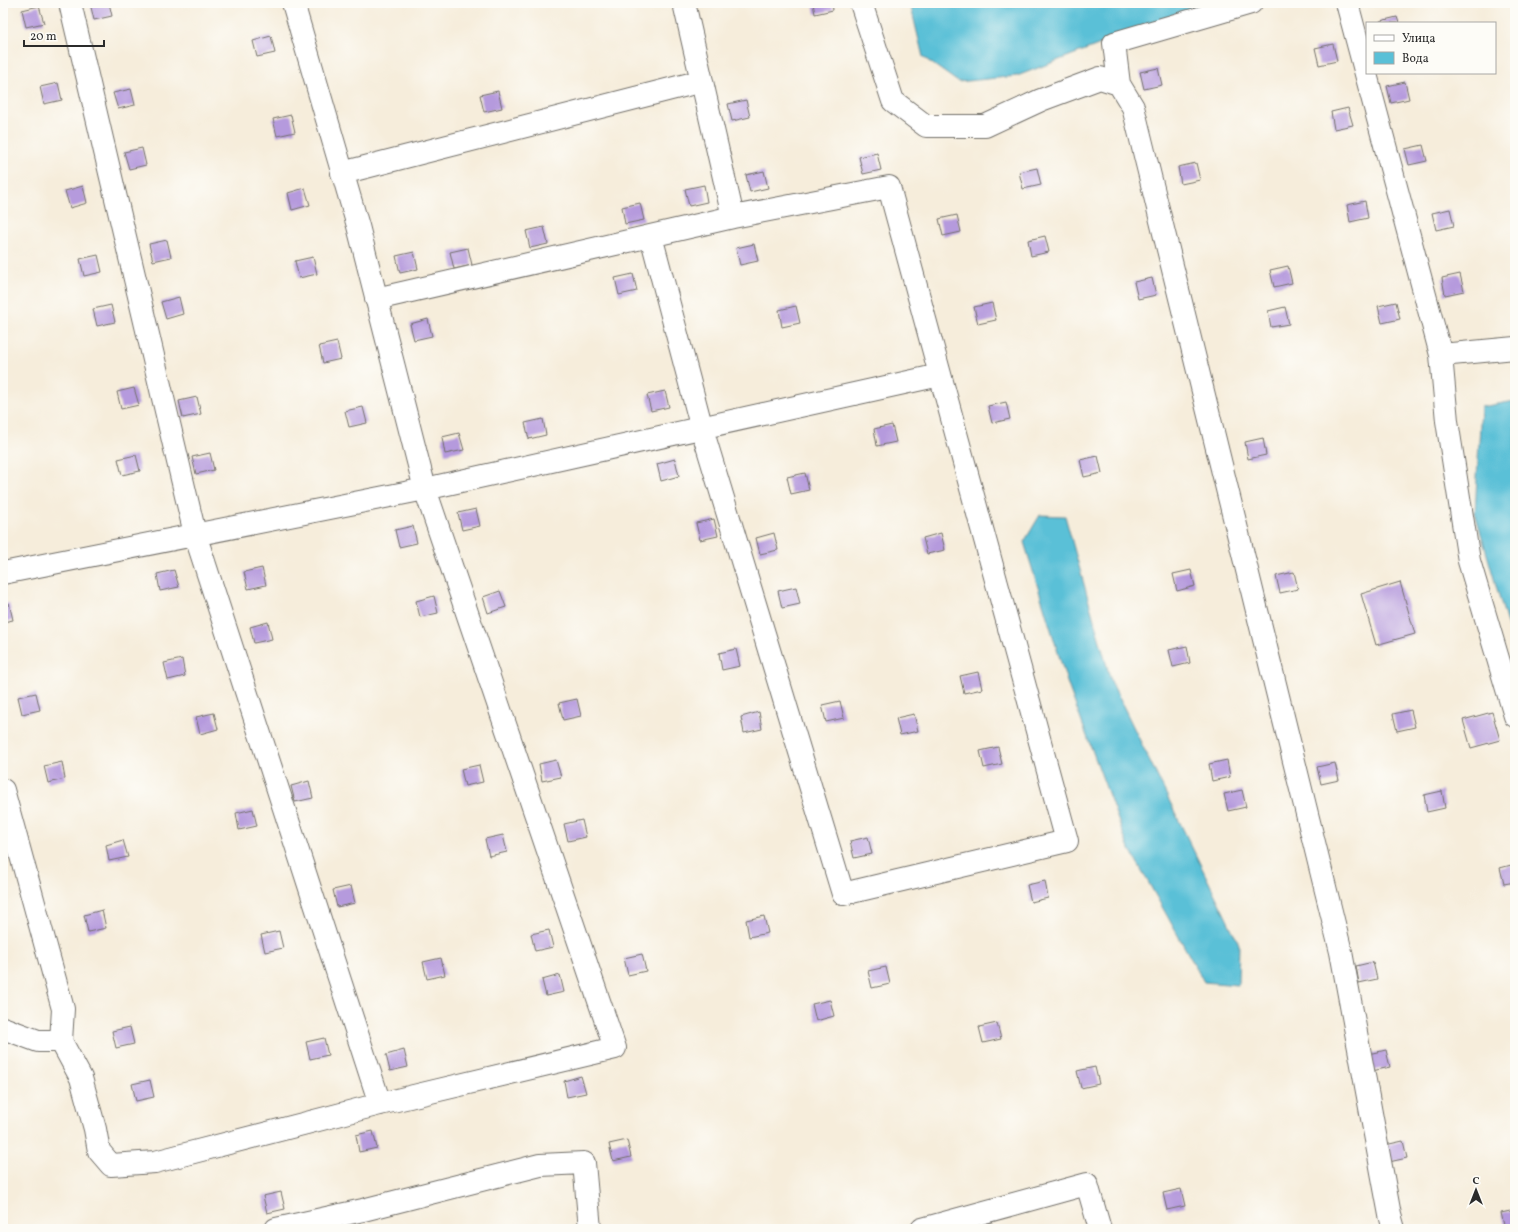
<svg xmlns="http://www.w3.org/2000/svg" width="1518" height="1232" font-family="Vollkorn,serif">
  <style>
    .water { fill: #5ac0d7; stroke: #427681 }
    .building { fill: #b59add }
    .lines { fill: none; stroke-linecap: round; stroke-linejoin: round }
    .minor-casing { stroke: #726f69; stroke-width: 24 }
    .minor { stroke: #fff; stroke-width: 22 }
  </style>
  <rect width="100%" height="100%" fill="#fdfcf7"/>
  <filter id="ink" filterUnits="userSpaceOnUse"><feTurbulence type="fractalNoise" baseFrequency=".025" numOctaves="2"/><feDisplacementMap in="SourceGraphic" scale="8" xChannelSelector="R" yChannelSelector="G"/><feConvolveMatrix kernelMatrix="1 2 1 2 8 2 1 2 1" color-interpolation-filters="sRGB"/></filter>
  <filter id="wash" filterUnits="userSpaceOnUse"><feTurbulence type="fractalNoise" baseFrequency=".012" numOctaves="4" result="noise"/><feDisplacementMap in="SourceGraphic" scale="16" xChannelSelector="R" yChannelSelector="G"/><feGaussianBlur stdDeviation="0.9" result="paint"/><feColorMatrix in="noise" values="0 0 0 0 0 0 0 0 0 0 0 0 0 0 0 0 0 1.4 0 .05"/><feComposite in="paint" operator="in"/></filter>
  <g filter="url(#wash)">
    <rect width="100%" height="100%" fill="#f6eddb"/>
    <path class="water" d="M910,3H1208L1017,76L958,82L923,57Z
      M1515,401V651L1475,513L1481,407Z
      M1040,515L1065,516L1111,681L1239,944L1238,985L1204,982L1127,844L1068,685L1024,542Z"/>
    <g id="blocks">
      <path class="building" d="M90,3H109L112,16L94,20Z
        M813,3H832L833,10L815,14Z
        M39,6L44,23L26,27L22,10Z
        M1397,17L1399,23H1380V21Z
        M271,36L275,53L257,57L253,41Z
        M1333,44L1337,61L1319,65L1315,48Z
        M1158,68L1162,85L1144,89L1140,72Z
        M1405,82L1409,99L1391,103L1387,86Z
        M58,83L62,100L44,104L40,87Z
        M131,89L135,105L118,109L113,93Z
        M498,91L502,108L484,112L480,95Z
        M746,100L750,117L732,121L728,104Z
        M1348,108L1353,125L1334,129L1331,112Z
        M291,115L295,132L277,136L273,119Z
        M1423,145L1427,161L1409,165L1405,149Z
        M142,148L146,165L129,169L124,152Z
        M877,153L881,170L863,174L859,157Z
        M1196,163L1200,180L1181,184L1178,167Z
        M1037,168L1041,185L1023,189L1019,172Z
        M764,171L768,188L750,192L746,175Z
        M704,185L707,202L689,206L685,189Z
        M83,186L87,203L70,208L65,191Z
        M305,188L310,205L292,210L288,193Z
        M1365,201L1368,218L1350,222L1347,205Z
        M640,203L644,220L625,224L622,207Z
        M1450,209L1454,226L1436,230L1432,213Z
        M957,215L961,232L943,236L939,219Z
        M544,227L548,244L530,248L526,231Z
        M1045,236L1049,252L1031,256L1028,240Z
        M167,240L171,257L153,261L149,244Z
        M754,244L758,261L740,265L736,248Z
        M468,248L472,265L454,269L450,252Z
        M414,252L418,269L400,273L396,256Z
        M98,255L102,272L84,276L80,259Z
        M313,257L317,274L299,278L295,261Z
        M1288,266L1292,283L1274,287L1270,270Z
        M633,274L637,291L619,295L615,278Z
        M1460,274L1464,291L1445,295L1442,278Z
        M1152,278L1156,295L1138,299L1134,282Z
        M179,297L183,314L166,319L161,302Z
        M1396,302L1400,319L1382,323L1378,306Z
        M992,303L996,320L978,324L974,307Z
        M111,305L115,322L97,326L93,309Z
        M796,306L800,323L782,327L779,310Z
        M1285,307L1289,324L1271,327L1268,311Z
        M428,319L432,336L414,340L410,324Z
        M337,342L341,359L323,363L319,346Z
        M134,388L139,405L121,409L117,392Z
        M665,391L669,407L651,411L647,395Z
        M197,397L201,414L183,418L179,401Z
        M1006,402L1010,419L992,423L988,406Z
        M363,407L367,423L349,427L345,411Z
        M543,419L546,435L529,439L525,423Z
        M892,425L896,442L877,446L874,429Z
        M459,433L464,450L445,454L442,437Z
        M1263,438L1266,455L1248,459L1245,442Z
        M210,453L214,470L196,474L192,457Z
        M136,455L140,471L122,475L118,459Z
        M1098,456L1102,473L1084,477L1080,460Z
        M675,459L679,476L661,481L657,464Z
        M805,473L809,490L791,494L787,477Z
        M3,490L7,503L3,504Z
        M476,509L480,526L462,530L458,513Z
        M714,519L718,536L700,540L696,523Z
        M413,526L417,543L399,547L395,530Z
        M774,533L778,550L760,554L756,538Z
        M941,533L945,550L927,554L923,538Z
        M262,568L266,585L248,589L244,572Z
        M174,570L179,587L160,591L157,574Z
        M1191,570L1195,586L1177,591L1173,574Z
        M1294,572L1298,589L1280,593L1276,576Z
        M1400,582L1415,634L1376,645L1361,594Z
        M796,587L800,604L782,608L778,591Z
        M500,591L506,607L488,613L483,597Z
        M434,596L438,613L420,617L416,601Z
        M9,603L13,620L3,622V605Z
        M268,622L272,639L254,643L250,627Z
        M1187,646L1190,663L1173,667L1169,650Z
        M736,649L740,666L722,670L719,653Z
        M182,659L185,676L168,680L164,663Z
        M978,672L982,689L964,693L960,676Z
        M36,693L40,710L22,714L18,697Z
        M577,699L581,716L563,720L559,703Z
        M840,701L844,718L826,722L822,705Z
        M1411,710L1415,727L1397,731L1393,714Z
        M759,712L762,729L744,733L741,717Z
        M1492,712L1500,740L1471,748L1463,720Z
        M214,713L218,729L200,734L196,717Z
        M914,714L918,731L900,735L896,718Z
        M998,747L1002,764L984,768L980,751Z
        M556,760L561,777L542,781L539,764Z
        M1227,760L1230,777L1212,781L1209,764Z
        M62,762L65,779L48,783L44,766Z
        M1335,763L1339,780L1321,784L1317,767Z
        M479,765L483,782L465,786L461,769Z
        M309,781L313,798L295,802L291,786Z
        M1242,790L1246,807L1228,811L1224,794Z
        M1442,791L1445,808L1427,812L1424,795Z
        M253,809L257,826L239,830L236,813Z
        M582,820L586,837L568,841L564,824Z
        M503,835L507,852L489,856L485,839Z
        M868,837L872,854L854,858L850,841Z
        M123,840L128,857L109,861L106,845Z
        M1515,864V882L1504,884L1500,868Z
        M1045,881L1048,898L1031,902L1027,885Z
        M351,886L355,903L337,907L333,890Z
        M102,910L106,928L88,932L84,915Z
        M764,916L768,933L749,937L746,920Z
        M549,930L553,947L535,951L531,934Z
        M279,931L283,948L265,952L261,935Z
        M642,954L646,971L628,975L624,958Z
        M441,958L445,975L427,979L423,962Z
        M1373,962L1377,979L1359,983L1356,966Z
        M886,967L890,984L872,988L868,971Z
        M560,975L564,992L546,996L542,980Z
        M830,1000L834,1016L816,1021L812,1004Z
        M997,1023L1001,1039L983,1043L979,1027Z
        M130,1027L134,1044L116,1048L112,1031Z
        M324,1038L328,1055L310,1059L306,1042Z
        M404,1050L408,1067L390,1071L386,1055Z
        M1386,1050L1390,1067L1372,1071L1368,1054Z
        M1095,1067L1099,1084L1081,1088L1077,1071Z
        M581,1076L586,1093L567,1097L564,1081Z
        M150,1080L154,1097L136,1101L132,1084Z
        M373,1131L377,1148L359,1152L356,1135Z
        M627,1140L631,1157L613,1161L609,1144Z
        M1403,1141L1407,1158L1389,1162L1385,1145Z
        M1181,1189L1185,1206L1167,1210L1163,1193Z
        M281,1192L285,1209L267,1213L263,1196Z
        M1515,1210V1228L1505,1229L1501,1213Z"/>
    </g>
  </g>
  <g filter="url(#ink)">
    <use href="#blocks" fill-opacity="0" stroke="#726f69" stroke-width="1"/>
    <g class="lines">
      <g class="minor-casing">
        <path id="minor" d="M70,3L195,534L380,1104
          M684,3L733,217
          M861,3L893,101L926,126H985L1041,100L1100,78L1119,84L1133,107L1341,952L1390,1215L1394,1229
          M1347,3L1441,355L1447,421L1469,561L1515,716
          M1119,84L1114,43L1251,3
          M342,173L702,81
          M376,299L733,217L889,187L1067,841L843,894L702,429L651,236
          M1441,355L1515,348
          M3,573L425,489L940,375
          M3,790L63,1009L61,1041H38L3,1028
          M61,1041L81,1078L95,1129L99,1151L111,1165L155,1162L380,1104L615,1048L425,489L358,226L293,3
          M276,1229L363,1210L540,1165L584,1163L590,1229
          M922,1229L1087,1184L1100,1229"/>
      </g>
      <use href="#minor" class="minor"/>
    </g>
  </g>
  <rect width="1518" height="1232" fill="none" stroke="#fdfcf7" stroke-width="16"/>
  <rect x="1366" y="22" width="130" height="52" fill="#fdfcf7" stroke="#a9a8a5"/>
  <rect x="1374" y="35" width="20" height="6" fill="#ffffff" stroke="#a9a8a5"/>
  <text x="1402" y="42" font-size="12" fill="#2b2b2b">Улица</text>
  <rect x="1374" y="52" width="20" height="12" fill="#5ac0d7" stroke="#a9a8a5"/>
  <text x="1402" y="62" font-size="12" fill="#2b2b2b">Вода</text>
  <g transform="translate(1476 1190)" stroke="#fdfcf7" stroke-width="3" paint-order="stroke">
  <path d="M0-3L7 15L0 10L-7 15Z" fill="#2b2b2b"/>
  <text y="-6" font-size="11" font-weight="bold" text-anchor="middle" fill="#2b2b2b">С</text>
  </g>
  <path d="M24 40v6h80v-6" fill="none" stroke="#2b2b2b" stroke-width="2"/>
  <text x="30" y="40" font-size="12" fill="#2b2b2b" stroke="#fdfcf7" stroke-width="3" paint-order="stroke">20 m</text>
</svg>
